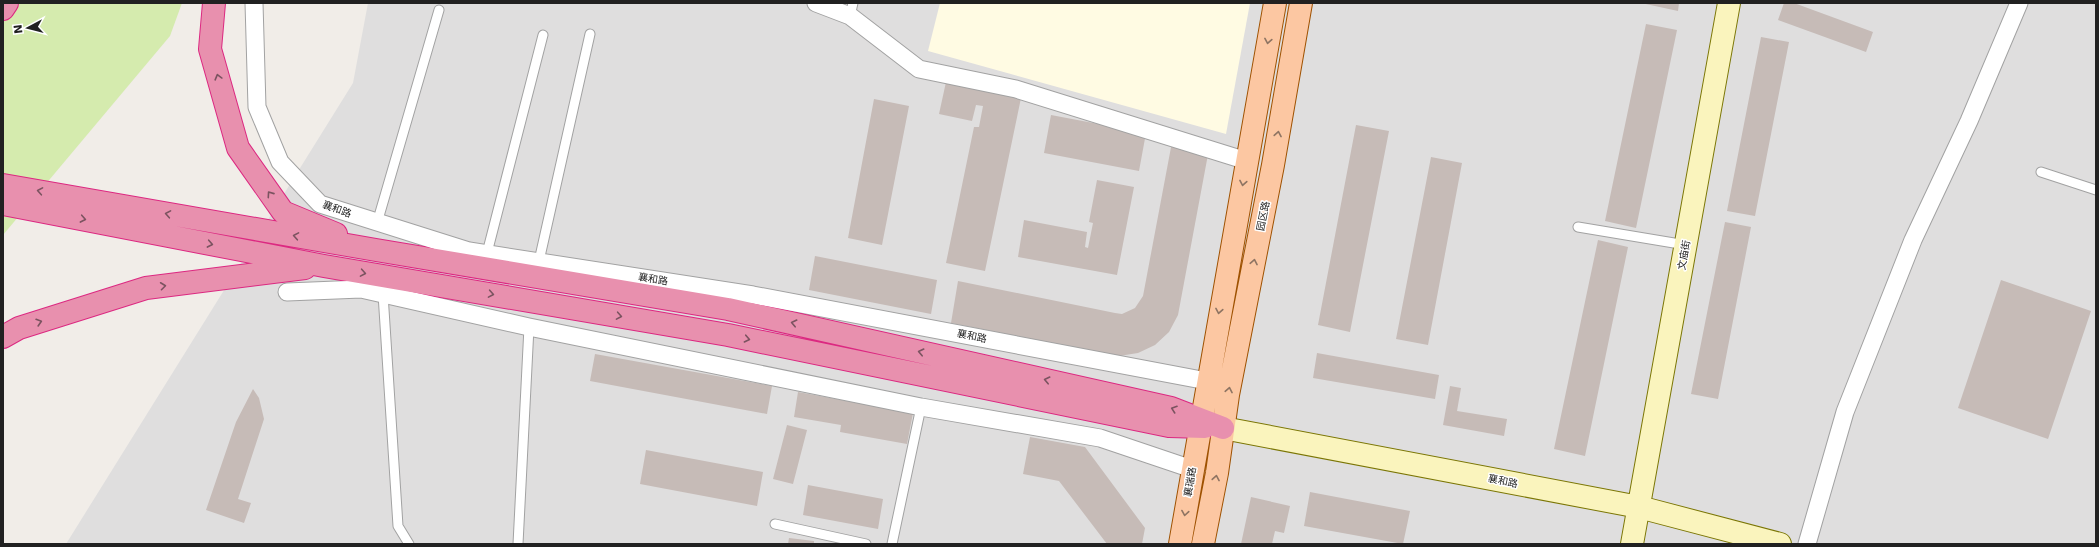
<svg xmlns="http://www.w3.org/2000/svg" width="2099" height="547" font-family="'DejaVu Sans','Noto Sans SC',sans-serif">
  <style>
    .residential { fill: #dfdede }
    .education { fill: #fffbe3 }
    .grass { fill: #d5ebae }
    .building { fill: #c6bbb7 }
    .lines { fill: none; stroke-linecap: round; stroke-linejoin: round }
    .lane-casing { stroke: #a2a2a2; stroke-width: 11 }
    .street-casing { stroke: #a2a2a2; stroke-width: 19 }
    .secondary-casing { stroke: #7b7605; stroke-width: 24 }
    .primary-casing { stroke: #9e5100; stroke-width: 24 }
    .highway-casing { stroke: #dc2881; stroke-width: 24 }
    .lane { stroke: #fff; stroke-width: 9 }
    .street { stroke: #fff; stroke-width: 17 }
    .secondary { stroke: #faf4bd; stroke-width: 22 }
    .primary { stroke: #fcc7a2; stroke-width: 22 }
    .highway { stroke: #e890ae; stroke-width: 22 }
    .oneway { stroke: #8e7462 }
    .oneway2 { stroke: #7b5360 }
    .labels { text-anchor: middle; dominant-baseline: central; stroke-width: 3; stroke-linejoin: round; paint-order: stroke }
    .street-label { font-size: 10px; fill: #212121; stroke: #fff }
  </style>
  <rect width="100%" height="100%" fill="#f1ede8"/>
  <path class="residential" d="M368,3H2096V544H66L353,83Z"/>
  <path class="education" d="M940,3H1250L1226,134L928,51Z"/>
  <path class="grass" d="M3,3H182L170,36L3,235Z"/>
  <path class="building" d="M1641,3H1679L1678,11Z
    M1784,3H1794L1873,32L1866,52L1778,20Z
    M1646,24L1677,30L1636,228L1605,221Z
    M1761,37L1789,42L1755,216L1727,211Z
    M946,82L1021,98L985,271L946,263L974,127H979L983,106L976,105L972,121L939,114Z
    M874,99L909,106L882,245L848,238Z
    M1051,115L1146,133L1139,171L1044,153Z
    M1356,125L1389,131L1350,332L1318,325Z
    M1172,142L1209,149L1178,315L1169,332L1155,345L1138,353L1119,356L951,323L958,281L1115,313L1122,314L1135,308L1143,296Z
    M1431,157L1462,163L1428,345L1396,339Z
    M1097,180L1134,187L1117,275L1018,257L1024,220L1087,232L1085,247L1088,248L1093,223L1089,222Z
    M1725,222L1751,227L1718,399L1691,394Z
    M1598,240L1628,247L1585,456L1554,449Z
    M815,256L937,280L931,314L809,290Z
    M2001,280L2091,311L2048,439L1958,408Z
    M1317,353L1439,375L1435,399L1313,378Z
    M595,354L772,386L767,414L590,381Z
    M1450,386L1461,388L1457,411L1507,419L1504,436L1443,425Z
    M253,389L259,398L264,419L238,499L251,503L244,523L206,510L236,422Z
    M798,392L913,413L907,444L840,432L841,425L794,417Z
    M787,425L807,430L793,484L773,479Z
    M1030,437L1085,447L1145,528L1142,544H1107L1059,481L1023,474Z
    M646,450L763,472L757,506L640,484Z
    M808,485L883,499L878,529L803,515Z
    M1310,492L1410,511L1403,544L1304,526Z
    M1251,497L1290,506L1284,533L1275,531L1272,544H1241Z
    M789,538L814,541V544H788Z"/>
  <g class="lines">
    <g class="lane-casing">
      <path id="lane" d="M850,16L853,3
        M2041,172L2096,190
        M377,223L439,10
        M1578,227L1686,245
        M487,253L543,35
        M539,261L590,34
        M383,294L398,526L409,544
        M775,524L866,544
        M518,544L529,327
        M892,544L921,407"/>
    </g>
    <g class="street-casing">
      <path id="street" d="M254,3L257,107L280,162L320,204L469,251L753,295L1207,381
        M816,3L850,16L919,69L1016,89L1247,161
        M287,292L361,289L529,327L921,407L1100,438L1192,469
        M1807,544L1845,412L1913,240L1969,121L2019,3"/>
    </g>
    <g class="secondary-casing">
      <path id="secondary" d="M1223,428L1639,507L1780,544
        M1632,544L1729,3"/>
    </g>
    <g class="primary-casing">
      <path id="primary" d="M1180,544L1275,3
        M1203,544L1217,473L1228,395L1273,165L1301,3"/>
    </g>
    <g class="highway-casing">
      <path id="highway" d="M214,3L210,49L238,148L283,212L336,234
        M3,9L7,3
        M3,185L376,250L728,309L1171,408L1223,428
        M3,204L324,266L728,335L1169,426L1205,427
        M3,337L19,328L146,288L305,268"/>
    </g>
    <use href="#lane" class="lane"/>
    <use href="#street" class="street"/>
    <use href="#secondary" class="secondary"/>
    <use href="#primary" class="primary"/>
    <use href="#highway" class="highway"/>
  </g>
  <defs><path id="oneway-chevron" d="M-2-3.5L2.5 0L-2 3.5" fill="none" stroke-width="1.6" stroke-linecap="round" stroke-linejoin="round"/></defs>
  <g class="oneway">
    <use href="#oneway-chevron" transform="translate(1268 41) rotate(100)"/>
    <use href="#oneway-chevron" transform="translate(1278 134) rotate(-80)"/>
    <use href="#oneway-chevron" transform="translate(1243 183) rotate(100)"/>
    <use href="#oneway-chevron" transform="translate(1254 262) rotate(-79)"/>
    <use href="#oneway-chevron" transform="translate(1219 311) rotate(100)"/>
    <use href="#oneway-chevron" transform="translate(1229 390) rotate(-79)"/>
    <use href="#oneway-chevron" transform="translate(1216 478) rotate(-80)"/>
    <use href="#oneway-chevron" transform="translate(1185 513) rotate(99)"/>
  </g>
  <g class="oneway2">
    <use href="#oneway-chevron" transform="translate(218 77) rotate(-105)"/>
    <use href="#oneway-chevron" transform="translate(40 191) rotate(-170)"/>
    <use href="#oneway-chevron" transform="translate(270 194) rotate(-125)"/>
    <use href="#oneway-chevron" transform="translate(168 214) rotate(-170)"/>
    <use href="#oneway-chevron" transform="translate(83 219) rotate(11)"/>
    <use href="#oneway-chevron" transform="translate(296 236) rotate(-170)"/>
    <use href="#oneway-chevron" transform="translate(210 244) rotate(11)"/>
    <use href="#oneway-chevron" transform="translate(363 273) rotate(10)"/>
    <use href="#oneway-chevron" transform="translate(163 286) rotate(-7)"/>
    <use href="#oneway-chevron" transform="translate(491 294) rotate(10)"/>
    <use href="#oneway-chevron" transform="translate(619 316) rotate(10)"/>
    <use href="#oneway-chevron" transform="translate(39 322) rotate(-17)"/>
    <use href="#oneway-chevron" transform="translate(794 323) rotate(-167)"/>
    <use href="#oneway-chevron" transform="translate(747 339) rotate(12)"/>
    <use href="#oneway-chevron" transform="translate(921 352) rotate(-167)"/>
    <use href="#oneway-chevron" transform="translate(1047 380) rotate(-167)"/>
    <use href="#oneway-chevron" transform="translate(1174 409) rotate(-161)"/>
  </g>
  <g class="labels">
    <g class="street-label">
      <text transform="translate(337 209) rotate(20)">襄和路</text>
      <text transform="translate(1263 216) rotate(-79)">园区路</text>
      <text transform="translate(1684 255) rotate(-80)">文庙街</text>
      <text transform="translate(653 279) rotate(9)">襄和路</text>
      <text transform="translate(972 336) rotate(11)">襄和路</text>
      <text transform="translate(1503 481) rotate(11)">襄和路</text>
      <text transform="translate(1190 482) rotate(-81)">襄瑞路</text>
    </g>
  </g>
  <rect width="2099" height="547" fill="none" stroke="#212121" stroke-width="8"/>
  <g transform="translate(28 28) rotate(263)" stroke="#ffffff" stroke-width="3" paint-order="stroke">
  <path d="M0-3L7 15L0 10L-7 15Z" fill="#212121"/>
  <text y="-6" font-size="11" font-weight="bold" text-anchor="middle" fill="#212121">N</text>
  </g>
</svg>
